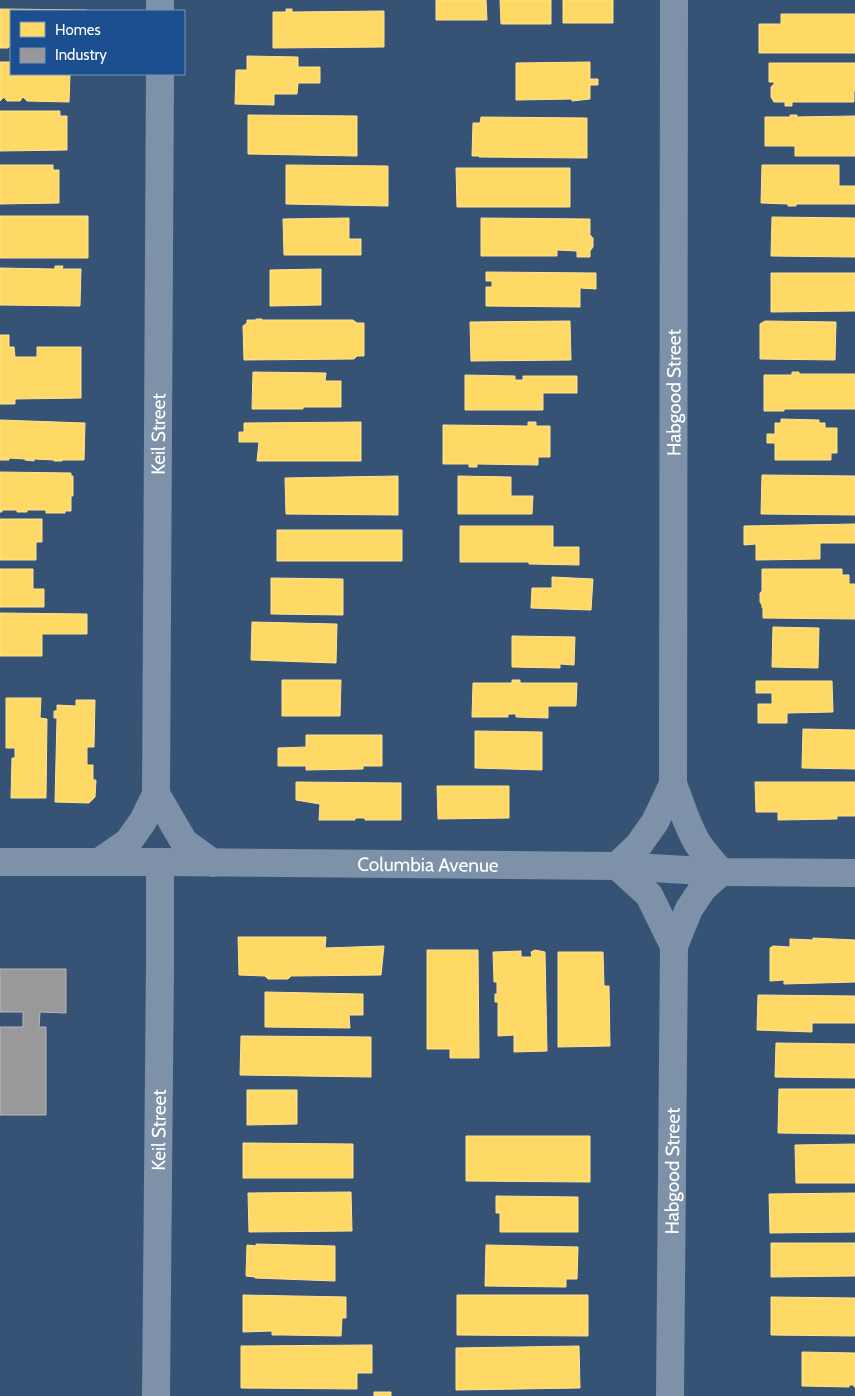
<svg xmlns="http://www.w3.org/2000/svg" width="855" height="1396" font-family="Cabin,sans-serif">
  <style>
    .homes { fill: #ffd966; stroke: #ffe494 }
    .industry { fill: #999; stroke: #b8b8b8 }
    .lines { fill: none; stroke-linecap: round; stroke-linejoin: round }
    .minor { stroke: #7d92a8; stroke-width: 28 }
    .tertiary { stroke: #7d92a8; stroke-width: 28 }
    .labels { text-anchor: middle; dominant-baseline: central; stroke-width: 5; stroke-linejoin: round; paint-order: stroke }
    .street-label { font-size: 19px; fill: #fff; stroke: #1b4f8f }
  </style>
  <rect width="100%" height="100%" fill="#365274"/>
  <path class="homes" d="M436,0H486L487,20H436Z
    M500,0H551V24H501Z
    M563,0H613V23H563Z
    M0,9L87,10V11H11V45L8,48H0Z
    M286,9H292V12L384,11V47L273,48V12H286Z
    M781,14H855V53H759V24H781Z
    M247,56L298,57V67H320V83H298L297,94H274V105L235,104L236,70H247Z
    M0,62H11V74H70L69,102L27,101L23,97L20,101H7L4,97L0,101Z
    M590,62V79H598V85H590V99L572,101V99L516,100V63Z
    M769,63H855V91H854V102H792V106H785V102H774L771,97V87L774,84V82H769Z
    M0,111H60V116H67V150L0,151Z
    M248,115L357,116V156L248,154Z
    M790,115H797V117L855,116V156H795V146H765V117H790Z
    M481,117L587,118V158L479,157V156H472L473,123H480Z
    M0,165H53V170H59V203L0,204Z
    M286,165L388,166V206L286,204Z
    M762,165H839V186H855V204H796V206H788V204L761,203Z
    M456,168H570V207H457Z
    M0,216H88V258H0Z
    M772,217L855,218V257L771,256Z
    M349,218V239H361V255H284L283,219Z
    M481,218L590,219V235L593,238V247L590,251V257H577V251L557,250V256H481Z
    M55,266H63L62,269H81L80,306L0,305V268L55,269Z
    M321,269V305L270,306V270Z
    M486,272L596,273V289L580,288V307L486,306V287H492V281H486Z
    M771,273H855V311L771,312Z
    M256,319H262V320H353L357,323H364V356H357L354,359L244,360L243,326L247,323V320H256Z
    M570,321L571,360L471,361L470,322Z
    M765,321L836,322L835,360L760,359V324Z
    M0,335H9V347H14L15,357H37V347H81V398L15,399V404H0Z
    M253,372L326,373L325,381H341V407H303V409H252Z
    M792,372H799V374H855V409H784V411H764V375H792Z
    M465,375L515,376V380H523V376H577V393H543V410H465Z
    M781,419L819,420V423H825V428H837V453H831V460H775V443H767V434H775V423H781Z
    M0,420L85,423L84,460H62V461H54V460L34,459V461L25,460V459L9,458V460H0Z
    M361,422V461H257L259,442H239V432H244V423Z
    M528,422H536V426H550V457H538V465L477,464V467H469V464H443V425L528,426Z
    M0,472L71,473V476H73V496H71V511H65V513H46V510H27V512H17V510H2V512H0Z
    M762,475L855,476V515L761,514Z
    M398,476V515L286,514L285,478Z
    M458,476L511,477V496H533L532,514H458Z
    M0,519H42V542H36V560H0Z
    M855,524V543H820V559L756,560V544L744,545V526Z
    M460,526H553V547H579V565L529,564V562H460Z
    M277,530H402V561H277Z
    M0,569H33V589H44V607H0Z
    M762,569H842V575H849V584H855V619L763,618V608H762V605L760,602V593L762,591Z
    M552,577L593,579L591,610L531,608L532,588H552Z
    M271,578L343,579V615L271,614Z
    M0,613L87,614V634H42V656H0Z
    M252,622L337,624L336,663L251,660Z
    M773,627L819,628L818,668L772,667Z
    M512,636L575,637L574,665L560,664V668L512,667Z
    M282,680H341L340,716H282Z
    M512,680H520V683H577L576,706H548V718L516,717V714H508V717H472L473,683H512Z
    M756,681H832L833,712L787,713V723H758V704H772V693H756Z
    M6,698H41L40,718L47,719L46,798H11L12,758H15V748H6Z
    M76,700H95L94,747H87V765H93V780H96L95,797L89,803L55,802L57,718H54V711H57V705L76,706Z
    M803,729L855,730V769L802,768Z
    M475,731L542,732V770L475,768Z
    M306,735H382V766H363V769L306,770V766H278V748L306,747Z
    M296,782L401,783V820H365V818H355V820H319L320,804L296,800Z
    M755,782H855V816H837V819L778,820V812H756Z
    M437,786H509V818L438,819Z
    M238,937H326L325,948L384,946L381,975L291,976L288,979H268L265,976L239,975Z
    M813,938L855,940V982L784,984V980L770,981V948L773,946L790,947V939L813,940Z
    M427,950H478L479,1058H450V1049H427Z
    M535,950L545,952L547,1051L514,1052V1035L498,1036V1002H495V994H497V982H494L493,952L521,951V957H532L531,952Z
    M558,952H603L604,986H609L610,1046L558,1047Z
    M265,992L363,994V1015H349L350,1028L265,1027Z
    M758,995L855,996V1023H812V1032L757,1030Z
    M241,1036L371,1037V1077L240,1075Z
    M776,1043L855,1044V1078L775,1077Z
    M779,1089H855V1134L778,1133Z
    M247,1090H297V1124L247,1125Z
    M466,1136H590V1182L466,1181Z
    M243,1143L353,1144V1178H243Z
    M855,1144V1183H796L795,1145Z
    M351,1192L352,1231L249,1232L248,1193Z
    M855,1193V1232L770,1233L769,1194Z
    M496,1196L578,1197V1232H500V1213H496Z
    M771,1243H855V1276L771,1277Z
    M256,1244L335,1246V1281L255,1278V1277L246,1276L247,1245L256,1246Z
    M486,1245L578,1247L577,1279H566V1287L485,1286Z
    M243,1295L346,1297V1318H342L341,1336L283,1335H272V1331L243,1332Z
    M457,1295H588V1336L457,1335Z
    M771,1297L855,1298V1336L771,1335Z
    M372,1345V1373H357V1389L241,1388V1346Z
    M579,1346L580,1388L456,1390V1348Z
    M802,1352L855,1353V1387H854V1385H849V1387L802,1386Z
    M374,1392H391V1396H374Z"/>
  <path class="industry" d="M0,969H66V1013L40,1012L39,1027H46V1115H0V1027H23V1012H0Z"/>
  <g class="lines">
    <g class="minor">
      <path d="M160,11V0"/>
      <path d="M673,784L655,822L638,846L617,866L649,895L674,946"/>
      <path d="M156,794L184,842L213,863"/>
      <path id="s1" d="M99,862L128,842L143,821L156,794L160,74"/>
      <path id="s2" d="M156,1396L160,963V862"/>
      <path id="s3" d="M670,1396L674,946L689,909L703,888L721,872C713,863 705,854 698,844C687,826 681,804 673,784L674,0"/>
    </g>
    <path class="tertiary" id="s4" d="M0,862H160L617,866L721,872L855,873"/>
  </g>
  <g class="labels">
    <g class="street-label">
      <text stroke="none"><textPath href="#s3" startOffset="1032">Habgood Street</textPath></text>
      <text stroke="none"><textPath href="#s1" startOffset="451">Keil Street</textPath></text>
      <text stroke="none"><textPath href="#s4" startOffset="428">Columbia Avenue</textPath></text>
      <text stroke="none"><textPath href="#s2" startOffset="266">Keil Street</textPath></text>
      <text stroke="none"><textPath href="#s3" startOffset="225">Habgood Street</textPath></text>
    </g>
  </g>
  <rect x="10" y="10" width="175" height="65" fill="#1b4f8f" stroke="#7695bc"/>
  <rect x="20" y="22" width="25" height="15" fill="#ffd966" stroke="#7695bc"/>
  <text x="55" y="35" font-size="15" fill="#ffffff">Homes</text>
  <rect x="20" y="48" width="25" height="15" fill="#999999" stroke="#7695bc"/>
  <text x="55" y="60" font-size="15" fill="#ffffff">Industry</text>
</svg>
